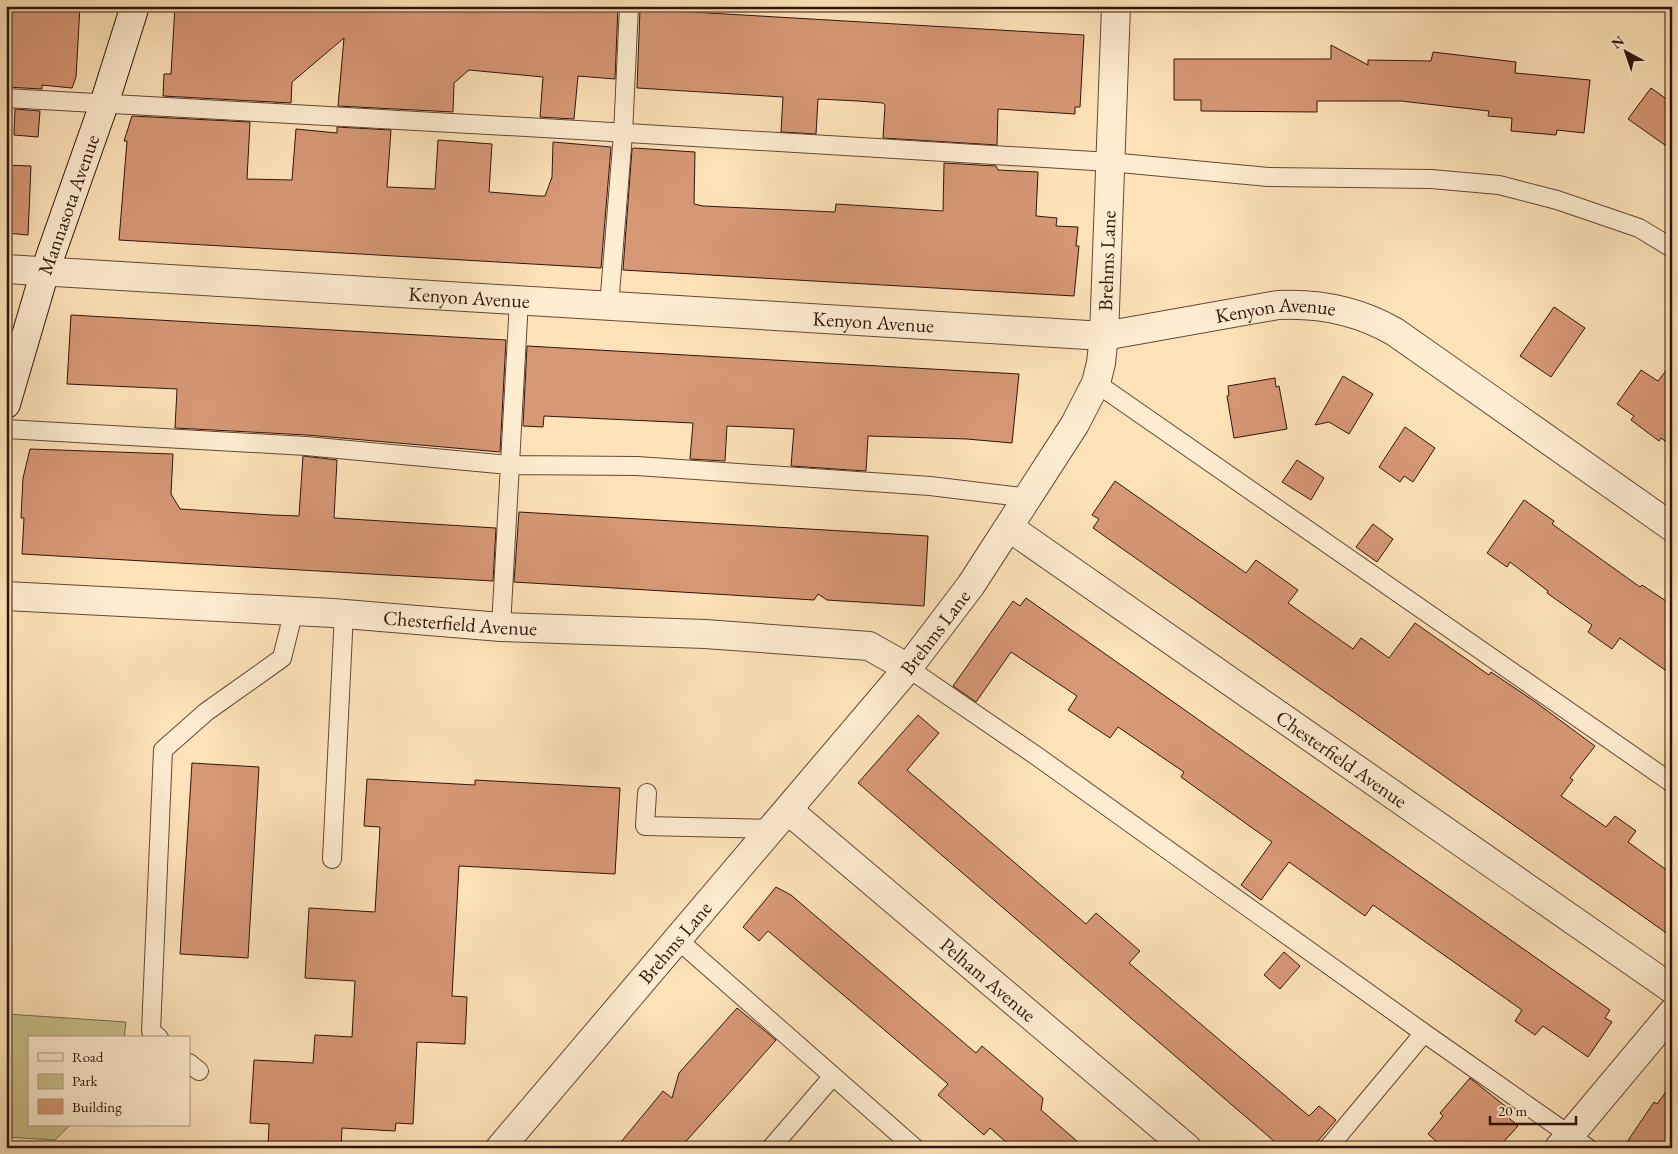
<svg xmlns="http://www.w3.org/2000/svg" width="1678" height="1154" font-family="'EB Garamond',serif">
  <style>
    .green { fill: #c7c18a; stroke: #7c6a4a }
    .building { fill: #d79875; stroke: #31140a }
    .lines { fill: none; stroke-linecap: round; stroke-linejoin: round }
    .lane-casing { stroke: #644836; stroke-width: 20 }
    .street-casing { stroke: #644836; stroke-width: 30 }
    .secondary-casing { stroke: #31140a; stroke-width: 30 }
    .lane { stroke: #feedd1; stroke-width: 18 }
    .street { stroke: #feedd1; stroke-width: 28 }
    .secondary { stroke: #feedd1; stroke-width: 28 }
    .labels { text-anchor: middle; dominant-baseline: central; stroke-width: 5; stroke-linejoin: round; paint-order: stroke }
    .street-label { font-size: 20px; fill: #31140a; stroke: #feedd1 }
  </style>
  <rect width="100%" height="100%" fill="#fee3b8"/>
  <filter id="stains"><feTurbulence type="fractalNoise" baseFrequency=".004" numOctaves="4"/><feColorMatrix values="0 0 0 0 .2 0 0 0 0 .09 0 0 0 0 .02 0 0 0 .5 -.17"/></filter>
  <radialGradient id="worn" r=".72"><stop offset=".6" stop-color="#630" stop-opacity="0"/><stop offset="1" stop-color="#630" stop-opacity=".3"/></radialGradient>
  <path class="green" d="M7,1014L126,1022L124,1038H29V1125H70L55,1140L6,1137Z"/>
  <path class="building" d="M6,6H80L76,77L72,88L42,85V89L6,87Z
    M175,6H618L615,79L578,76L574,119L540,117L543,77L469,70L454,83L453,112L338,106L344,38L292,82L291,103L163,96L164,74H171Z
    M640,9L1084,35L1080,107H1075V114L998,109L997,145L883,138L885,105L883,103L858,101L818,99L816,134L781,132L783,97L637,88Z
    M1331,45L1368,65V60L1431,61L1433,52L1516,62L1515,73L1590,80L1584,133L1557,130L1556,135L1511,131L1512,118L1488,116L1489,111L1401,101H1317V112L1201,111V100H1174V59H1331Z
    M1651,88L1672,103V150L1628,119Z
    M15,109L40,111L38,137L14,135Z
    M132,116L250,122L247,179L292,180L296,129L337,133V127L391,130L387,187L435,189L438,140L492,144L489,192L539,196H545L552,177L553,142L611,147L601,268L119,240L127,141H124Z
    M634,148L695,152L694,204L703,206L835,212L836,204L943,211L944,163L996,166L998,170L1038,172L1036,216L1057,218L1056,226L1078,227L1076,246H1079L1074,296L623,270L632,149Z
    M6,165L31,166L28,235L6,233Z
    M1554,307L1585,328L1551,377L1520,356Z
    M71,315L506,340L500,452L307,435L175,428L177,389L67,384Z
    M527,346L1019,374L1012,443L967,439L868,436L866,471L791,466L794,429L727,426L725,461L690,459L693,423L544,416L543,427L523,426Z
    M1672,363V446L1661,438L1659,441L1631,420L1634,416L1617,404L1641,370L1658,381Z
    M1343,376L1373,394L1349,434L1329,422L1315,425Z
    M1275,378L1276,387L1279,386L1287,429L1234,438L1227,396L1229,395L1228,386Z
    M1405,427L1435,448L1413,482L1404,476L1400,482L1379,467Z
    M30,449L173,454L171,494L180,509L272,515L299,516L303,456L337,460L334,518L496,528L493,581L22,554L24,518H21L23,478Z
    M1297,460L1324,478L1311,500L1282,482Z
    M1115,481L1246,573L1256,560L1298,590L1288,603L1353,649L1361,638L1389,658L1415,623L1489,675L1491,672L1534,701L1595,746L1570,778L1573,780L1561,796L1606,827L1615,816L1636,831L1628,842L1672,874V937L1093,528L1099,519L1092,515Z
    M1524,500L1554,521L1552,524L1640,587L1642,585L1672,605V675L1620,638L1612,649L1588,632L1592,625L1547,593L1548,591L1510,562L1507,567L1487,553Z
    M519,512L928,536L924,606L827,600L818,594L814,600L514,582Z
    M1373,524L1393,539L1377,562L1356,547Z
    M1026,598L1610,1010L1605,1018L1612,1022L1588,1057L1543,1026L1535,1035L1515,1021L1522,1010L1373,905L1365,916L1289,862L1261,900L1241,885L1272,842L1181,777L1184,772L1118,727L1110,738L1068,710L1077,696L1011,652L976,702L953,686L1013,601L1020,606Z
    M918,715L939,733L907,770L1086,924L1096,913L1140,951L1129,963L1309,1116L1319,1106L1336,1120L1312,1148H1282L858,783Z
    M192,763L259,767L248,958L180,954Z
    M367,779L475,785V780L620,788L615,874L459,866L452,996L467,997L465,1044L417,1042L413,1124L396,1123L395,1131L342,1128L341,1148H268L269,1124L250,1123L254,1060L313,1063L315,1035L352,1037L355,981L305,978L309,908L375,912L380,827L364,826Z
    M776,887L791,895L976,1053L982,1046L1043,1098L1041,1110L1085,1148H1013L990,1128L984,1135L938,1095L948,1084L768,931L759,941L743,927Z
    M1284,952L1300,966L1280,989L1264,975Z
    M737,1008L776,1040L740,1081L680,1148H616L663,1091L672,1098L679,1073Z
    M1470,1078L1514,1113L1509,1118L1518,1126L1498,1148H1444L1428,1134L1443,1116L1440,1113Z
    M1672,1084V1133L1659,1148H1623L1654,1102L1657,1104Z"/>
  <g class="lines">
    <g class="lane-casing">
      <path id="lane" d="M6,98L578,130L1110,162L1268,177L1431,179L1499,185L1557,200L1639,228L1672,248
        M609,306L623,134L629,6
        M1096,383L1672,783
        M6,429L306,446L509,465L637,466L930,486L1029,498
        M501,627L519,300
        M908,668L1038,757L1424,1033L1328,1148
        M647,793L645,826L773,829
        M332,859L344,613
        M678,940L915,1148
        M1424,1033L1588,1148
        M159,1038L151,1031L163,750L206,712L282,658L294,610
        M189,1063L199,1071
        M771,1148L833,1076"/>
    </g>
    <g class="street-casing">
      <g id="street">
        <path id="s1" d="M6,269L1104,336L1278,305C1320,303 1359,311 1395,332L1672,527"/>
        <path id="s2" d="M1010,528L1672,989"/>
        <path id="s3" d="M6,596L333,613L501,627L705,634L869,646L908,668"/>
        <path id="s4" d="M789,811L1187,1148"/>
        <path id="s5" d="M500,1148L908,668L971,585L1075,424L1096,383L1101,363L1104,336L1116,6"/>
        <path d="M1559,1148L1672,1013"/>
      </g>
    </g>
    <g class="secondary-casing">
      <g id="secondary">
        <path id="s6" d="M6,404L45,271L104,104L135,6"/>
      </g>
    </g>
    <use href="#lane" class="lane"/>
    <use href="#street" class="street"/>
    <use href="#secondary" class="secondary"/>
  </g>
  <g class="labels">
    <g class="street-label">
      <text stroke="none"><textPath href="#s6" startOffset="209">Mannasota Avenue</textPath></text>
      <text stroke="none"><textPath href="#s5" startOffset="1095">Brehms Lane</textPath></text>
      <text stroke="none"><textPath href="#s1" startOffset="464">Kenyon Avenue</textPath></text>
      <text stroke="none"><textPath href="#s1" startOffset="1274">Kenyon Avenue</textPath></text>
      <text stroke="none"><textPath href="#s1" startOffset="869">Kenyon Avenue</textPath></text>
      <text stroke="none"><textPath href="#s3" startOffset="455">Chesterfield Avenue</textPath></text>
      <text stroke="none"><textPath href="#s5" startOffset="675">Brehms Lane</textPath></text>
      <text stroke="none"><textPath href="#s2" startOffset="404">Chesterfield Avenue</textPath></text>
      <text stroke="none"><textPath href="#s5" startOffset="270">Brehms Lane</textPath></text>
      <text stroke="none"><textPath href="#s4" startOffset="261">Pelham Avenue</textPath></text>
    </g>
  </g>
  <rect width="1678" height="1154" fill="none" stroke="#fee3b8" stroke-width="25"/>
  <rect x="8" y="8" width="1663" height="1139" fill="none" stroke="#31140a" stroke-width="2.5"/>
  <rect x="12" y="12" width="1653" height="1129" fill="none" stroke="#31140a"/>
  <rect x="28" y="1036" width="162" height="90" fill="#feedd1" stroke="#ac9681"/>
  <rect x="38" y="1053" width="25" height="8" fill="#feedd1" stroke="#ac9681"/>
  <text x="72" y="1062" font-size="15" fill="#31140a">Road</text>
  <rect x="38" y="1074" width="25" height="15" fill="#c7c18a" stroke="#ac9681"/>
  <text x="72" y="1086" font-size="15" fill="#31140a">Park</text>
  <rect x="38" y="1099" width="25" height="15" fill="#d79875" stroke="#ac9681"/>
  <text x="72" y="1112" font-size="15" fill="#31140a">Building</text>
  <g transform="translate(1626 52) rotate(320)" stroke="#feedd1" stroke-width="4" paint-order="stroke">
  <path d="M0-4L9 19L0 12L-9 19Z" fill="#31140a"/>
  <text y="-8" font-size="14" font-weight="bold" text-anchor="middle" fill="#31140a">N</text>
  </g>
  <path d="M1490 1116v8h86v-8" fill="none" stroke="#31140a" stroke-width="2.5"/>
  <text x="1498" y="1116" font-size="15" fill="#31140a" stroke="#feedd1" stroke-width="4" paint-order="stroke">20 m</text>
  <rect width="100%" height="100%" filter="url(#stains)"/>
  <rect width="100%" height="100%" fill="url(#worn)"/>
</svg>
